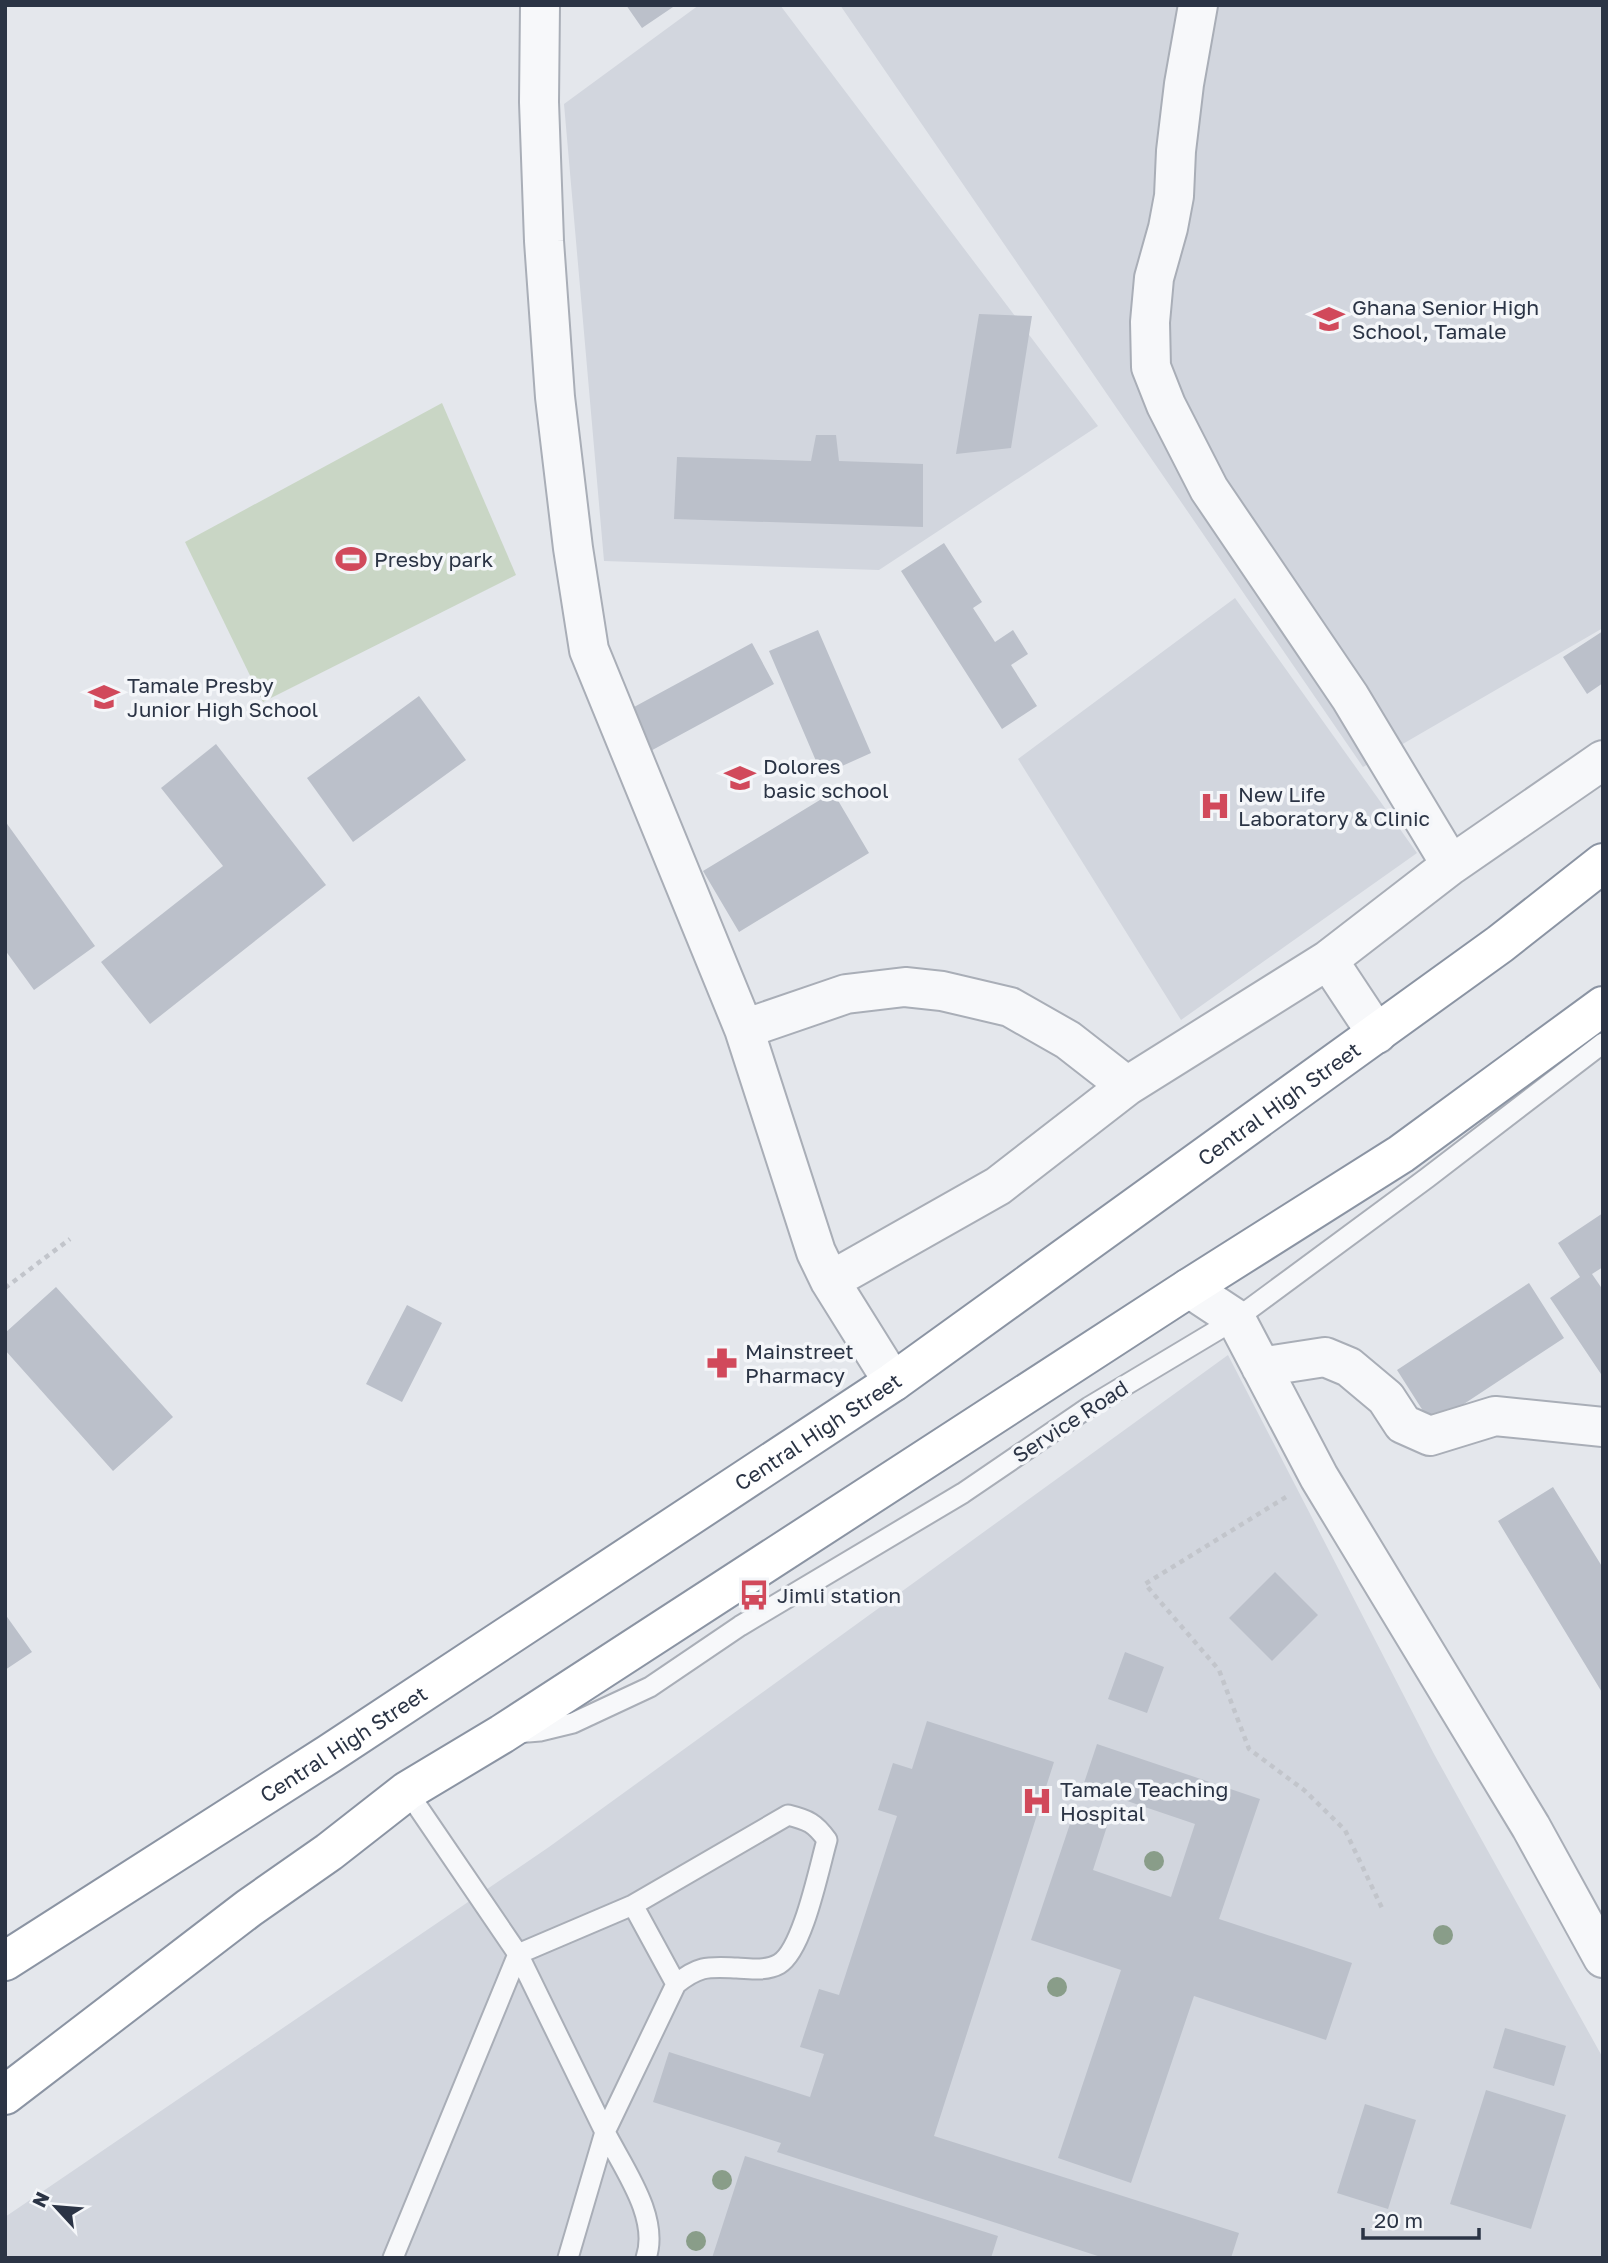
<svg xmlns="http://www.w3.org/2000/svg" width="1608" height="2263" font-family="'Golos Text',sans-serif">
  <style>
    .built { fill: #d2d6de }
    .green { fill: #c9d6c5 }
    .building { fill: #bbc0ca }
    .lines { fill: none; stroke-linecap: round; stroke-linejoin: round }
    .service-casing { stroke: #a9aeb7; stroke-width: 23 }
    .minor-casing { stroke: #a9aeb7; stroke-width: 42 }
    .trunk-casing { stroke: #8b94a3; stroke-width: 42 }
    .path { stroke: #c2c5cb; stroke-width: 4.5; stroke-dasharray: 5 5; stroke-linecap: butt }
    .service { stroke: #f7f8fa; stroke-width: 19 }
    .minor { stroke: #f7f8fa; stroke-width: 38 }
    .trunk { stroke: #fff; stroke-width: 38 }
    .tree { fill: #899d89 }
    .labels { text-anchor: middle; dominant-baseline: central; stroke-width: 7; stroke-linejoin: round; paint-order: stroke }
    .poi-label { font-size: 21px; fill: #2b3445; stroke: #f4f6f9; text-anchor: start }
    .street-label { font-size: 21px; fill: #2b3445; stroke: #f4f6f9 }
  </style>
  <rect width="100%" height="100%" fill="#e4e7ec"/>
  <path class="built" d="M699,5H780L1098,426L879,570L604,561L564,104Z
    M840,5H1603V628L1363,767Z
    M1235,598L1417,853L1181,1020L1018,759Z
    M1228,1355L1434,1754L1603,2058V2258H5V2217L549,1847Z"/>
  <path class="green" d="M442,403L516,575L263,702L185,542Z"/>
  <path class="building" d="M626,5H676L642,28Z
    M979,314L1032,316L1011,448L956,454Z
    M816,435H836L839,461L923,464V527L674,519L677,457L811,461Z
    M944,543L982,602L973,608L995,642L1013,630L1028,654L1011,665L1037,706L1002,729L901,571Z
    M818,630L871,753L822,775L769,651Z
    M1603,631V683L1587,694L1563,657Z
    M752,643L774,684L645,754L623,713Z
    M419,696L466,760L353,842L307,778Z
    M216,744L326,885L150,1024L101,962L223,866L161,788Z
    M833,792L869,853L739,932L703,871Z
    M5,821L95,946L34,990L5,950Z
    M1603,1213V1267L1592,1274L1603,1290V1377L1550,1298L1580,1277L1558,1243Z
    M1529,1283L1564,1338L1432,1425L1397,1370Z
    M56,1287L173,1417L113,1471L5,1350V1333Z
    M407,1305L442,1323L402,1402L366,1384Z
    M1553,1487L1603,1568V1694L1498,1521Z
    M1275,1572L1318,1615L1272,1661L1229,1618Z
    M5,1614L32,1652L5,1670Z
    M1125,1652L1164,1667L1147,1713L1108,1699Z
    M927,1721L1054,1762L934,2136L1239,2233L1231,2258H1104L777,2152L781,2143L653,2102L669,2052L810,2097L824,2054L800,2047L819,1989L839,1995L897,1816L878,1810L893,1763L912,1769Z
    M1097,1744L1260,1799L1219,1919L1352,1963L1326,2040L1194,1996L1131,2183L1058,2158L1121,1970L1031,1940L1075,1809L1109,1820L1093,1870L1171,1897L1195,1824L1083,1786Z
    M1505,2028L1566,2046L1554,2086L1493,2068Z
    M1486,2090L1566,2115L1531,2229L1450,2204Z
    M1365,2104L1416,2120L1388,2209L1337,2193Z
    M745,2156L998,2236L991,2258H712Z"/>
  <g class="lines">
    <g class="service-casing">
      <path id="service" d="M516,1733L540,1731L573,1723L650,1687L740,1626L963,1493L1089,1407L1236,1319L1427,1178L1603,1043
        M407,1791L518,1954L605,2132L568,2258
        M633,1905L676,1984
        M393,2258L518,1954L633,1905L788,1815C808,1820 815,1823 827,1840C819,1868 803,1950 779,1964C767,1971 750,1969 737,1968C708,1967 700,1965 676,1984L605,2132C623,2168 660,2217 646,2258"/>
    </g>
    <g class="minor-casing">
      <path id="minor" d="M540,5L539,102L544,241L555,397L573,548L589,650L744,1029L816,1252L830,1281L893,1382
        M1198,5L1184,84L1176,151L1174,196L1168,228L1154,278L1150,322L1151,367L1166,405L1209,489L1350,697L1451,865
        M1328,960L1377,1034
        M744,1029L846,994L905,987L942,991L1010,1007L1068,1040L1127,1086
        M830,1281L998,1186L1127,1086L1328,960L1451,865L1603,760
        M1189,1288L1236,1319L1319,1477L1531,1827L1603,1958
        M1261,1367L1325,1357L1349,1367L1386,1398L1403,1424L1430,1436L1495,1416L1603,1427"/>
    </g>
    <g class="trunk-casing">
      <g id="trunk">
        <path id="s1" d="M5,1961L329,1754L893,1382L1500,944L1603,863"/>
        <path d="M5,2095L249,1908L329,1852L407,1791L502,1734L1189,1288L1401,1154L1603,1006"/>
      </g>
    </g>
    <path class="path" d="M5,1288L70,1239
      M1286,1497L1145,1584L1219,1670L1249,1749L1304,1790L1345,1830L1382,1908"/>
    <use href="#service" class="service"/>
    <use href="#minor" class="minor"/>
    <use href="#trunk" class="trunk"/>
  </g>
  <g class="tree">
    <circle cx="1154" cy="1861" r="10"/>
    <circle cx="1443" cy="1935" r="10"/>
    <circle cx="1057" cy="1987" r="10"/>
    <circle cx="722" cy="2180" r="10"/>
    <circle cx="696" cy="2241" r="10"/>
  </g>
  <defs>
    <g id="school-bare" transform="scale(2.415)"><path d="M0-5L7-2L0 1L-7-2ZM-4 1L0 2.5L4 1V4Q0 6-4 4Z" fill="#d1495b" stroke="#f4f6f9" stroke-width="2.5" paint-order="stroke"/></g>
    <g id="stadium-bare" transform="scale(2.415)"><path d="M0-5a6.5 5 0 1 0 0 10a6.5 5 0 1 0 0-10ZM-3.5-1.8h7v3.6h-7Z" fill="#d1495b" stroke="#f4f6f9" stroke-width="2.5" paint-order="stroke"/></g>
    <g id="hospital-bare" transform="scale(2.415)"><path d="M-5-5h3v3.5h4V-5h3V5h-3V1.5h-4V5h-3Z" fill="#d1495b" stroke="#f4f6f9" stroke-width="2.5" paint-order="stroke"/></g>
    <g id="pharmacy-bare" transform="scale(2.415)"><path d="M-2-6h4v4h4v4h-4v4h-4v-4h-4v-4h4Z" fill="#d1495b" stroke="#f4f6f9" stroke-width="2.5" paint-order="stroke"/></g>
    <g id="bus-bare" transform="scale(2.415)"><path d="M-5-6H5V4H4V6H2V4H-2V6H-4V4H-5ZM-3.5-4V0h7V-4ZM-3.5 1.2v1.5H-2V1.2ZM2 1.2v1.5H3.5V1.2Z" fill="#d1495b" stroke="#f4f6f9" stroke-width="2.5" paint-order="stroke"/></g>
  </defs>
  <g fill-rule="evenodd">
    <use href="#school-bare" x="1329" y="319"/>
    <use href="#stadium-bare" x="351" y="559"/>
    <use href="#school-bare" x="104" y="697"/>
    <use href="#school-bare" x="740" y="778"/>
    <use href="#hospital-bare" x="1215" y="806"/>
    <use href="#pharmacy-bare" x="722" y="1363"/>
    <use href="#bus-bare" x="754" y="1595"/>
    <use href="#hospital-bare" x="1037" y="1801"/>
  </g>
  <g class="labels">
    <g class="poi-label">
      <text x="1352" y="307">Ghana Senior High<tspan x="1352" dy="24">School, Tamale</tspan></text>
      <text x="374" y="559">Presby park</text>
      <text x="127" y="685">Tamale Presby<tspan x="127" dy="24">Junior High School</tspan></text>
      <text x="763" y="766">Dolores<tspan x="763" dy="24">basic school</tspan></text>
      <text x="1238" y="794">New Life<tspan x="1238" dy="24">Laboratory &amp; Clinic</tspan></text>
      <text x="745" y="1351">Mainstreet<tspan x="745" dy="24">Pharmacy</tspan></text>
      <text x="777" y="1595">Jimli station</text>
      <text x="1060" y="1789">Tamale Teaching<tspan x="1060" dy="24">Hospital</tspan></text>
    </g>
    <g class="street-label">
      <text stroke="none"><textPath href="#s1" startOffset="1536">Central High Street</textPath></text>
      <text transform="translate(1070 1421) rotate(-33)">Service Road</text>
      <text stroke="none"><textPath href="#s1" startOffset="970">Central High Street</textPath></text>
      <text stroke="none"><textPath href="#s1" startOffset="402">Central High Street</textPath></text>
    </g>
  </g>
  <rect width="1608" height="2263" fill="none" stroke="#2b3445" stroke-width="14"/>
  <g transform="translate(56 2207) rotate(296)" stroke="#f4f6f9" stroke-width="5" paint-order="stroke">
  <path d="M0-5L12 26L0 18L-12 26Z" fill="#2b3445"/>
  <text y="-10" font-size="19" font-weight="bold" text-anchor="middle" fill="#2b3445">N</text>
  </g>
  <path d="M1363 2228v10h116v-10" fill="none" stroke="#2b3445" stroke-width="3.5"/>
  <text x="1374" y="2228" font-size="21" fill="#2b3445" stroke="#f4f6f9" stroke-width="5" paint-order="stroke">20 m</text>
</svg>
